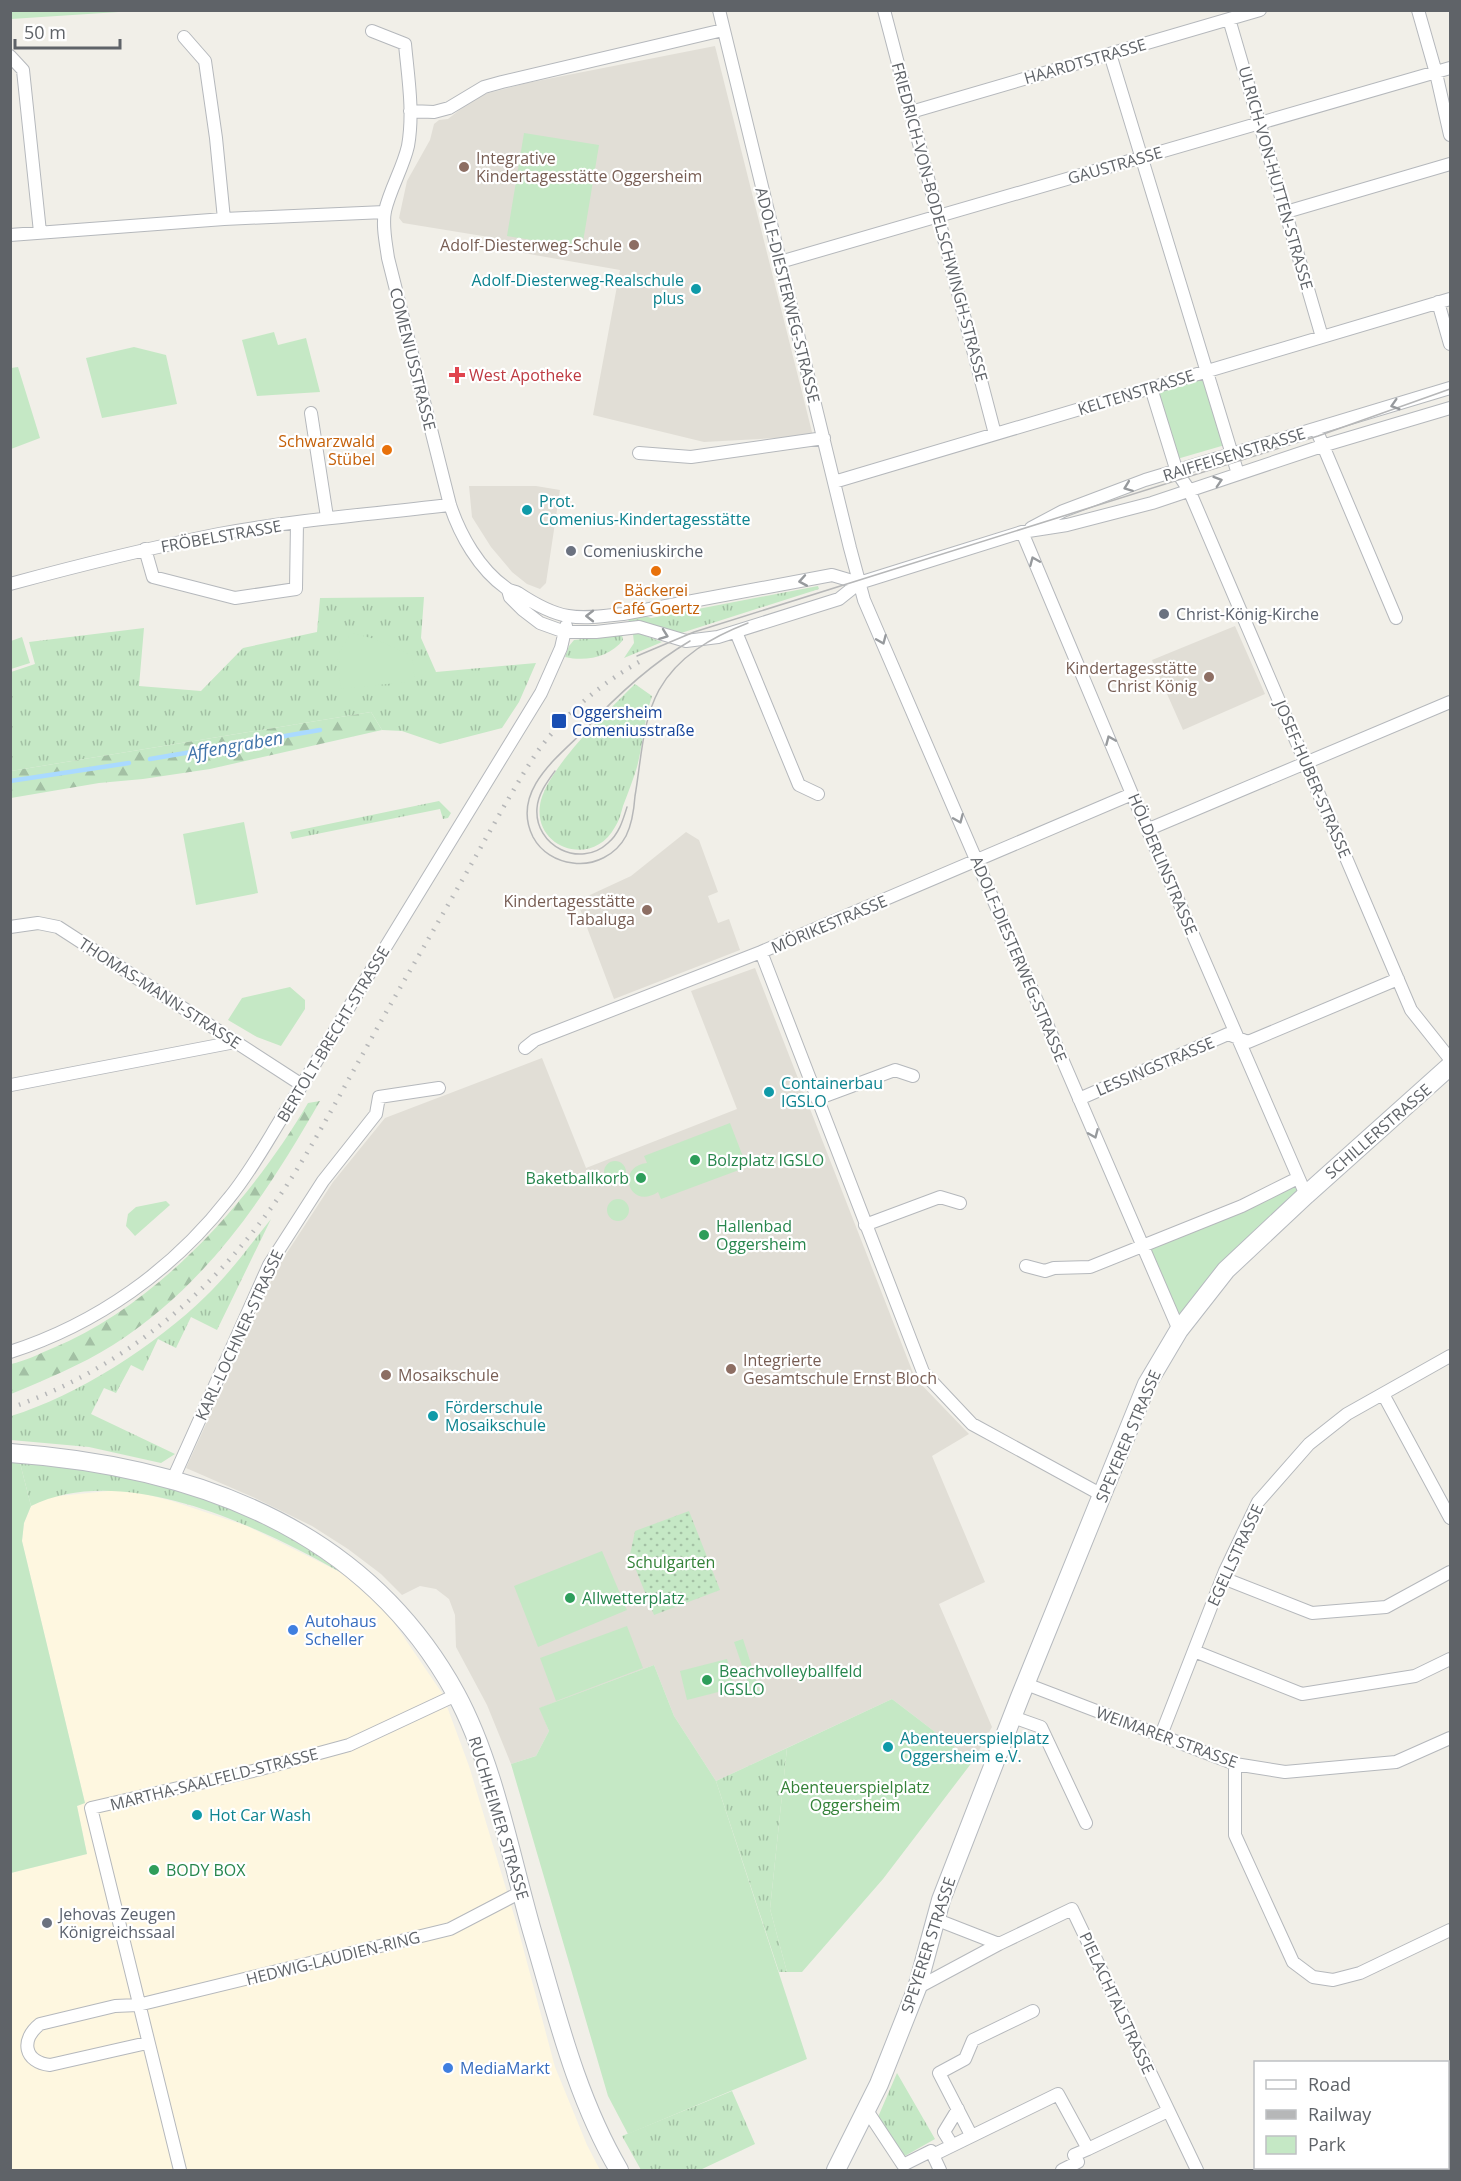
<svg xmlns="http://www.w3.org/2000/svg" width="1461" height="2181" font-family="'Open Sans',sans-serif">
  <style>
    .commercial { fill: #fef7e0 }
    .education { fill: #e1ded6 }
    .grass { fill: url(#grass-tufts) }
    .forest { fill: url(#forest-firs) }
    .park { fill: #c5e8c5 }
    .garden { fill: url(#garden-dots) }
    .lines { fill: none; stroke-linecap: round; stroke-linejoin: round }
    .stream { stroke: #aadaff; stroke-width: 4.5 }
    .street-casing { stroke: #b5b8bc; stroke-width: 14 }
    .secondary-casing { stroke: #b6babf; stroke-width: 20 }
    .street { stroke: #fff; stroke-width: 12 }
    .secondary { stroke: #fff; stroke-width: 18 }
    .tram { stroke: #b6b7b8; stroke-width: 1.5 }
    .rail { stroke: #b6b7b8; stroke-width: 4.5; stroke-dasharray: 1.5 8; stroke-linecap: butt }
    .oneway { stroke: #979a9d }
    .education-dot { fill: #8d6e63; stroke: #fff; stroke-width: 2 }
    .culture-dot { fill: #0f9aa8; stroke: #fff; stroke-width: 2 }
    .health-dot { fill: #e0444e; stroke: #fff; stroke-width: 2 }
    .food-dot { fill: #e8710a; stroke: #fff; stroke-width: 2 }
    .worship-dot { fill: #6b7280; stroke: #fff; stroke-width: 2 }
    .transit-dot { fill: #1a4fb4; stroke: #fff; stroke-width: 2 }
    .leisure-dot { fill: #2e9e5b; stroke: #fff; stroke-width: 2 }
    .shop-dot { fill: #3f7fe0; stroke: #fff; stroke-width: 2 }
    .labels { text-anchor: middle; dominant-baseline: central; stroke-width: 4.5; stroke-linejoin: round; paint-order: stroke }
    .street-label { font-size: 16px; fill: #5f6368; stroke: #fff }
    .education-label { font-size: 16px; fill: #785e54; stroke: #fff; text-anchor: start }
    .culture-label { font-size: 16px; fill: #0d838f; stroke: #fff; text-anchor: start }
    .health-label { font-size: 16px; fill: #be3a42; stroke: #fff; text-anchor: start }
    .food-label { font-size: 16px; fill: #c56008; stroke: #fff; text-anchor: end }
    .worship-label { font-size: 16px; fill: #5b616d; stroke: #fff; text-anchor: start }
    .transit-label { font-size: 16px; fill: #164399; stroke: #fff; text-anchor: start }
    .leisure-label { font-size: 16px; fill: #27864d; stroke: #fff; text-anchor: start }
    .park-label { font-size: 16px; fill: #348238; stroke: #fff }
    .shop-label { font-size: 16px; fill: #366cbe; stroke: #fff; text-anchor: start }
    .water-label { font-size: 18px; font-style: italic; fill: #4174aa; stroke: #fff }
  </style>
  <defs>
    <pattern id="grass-tufts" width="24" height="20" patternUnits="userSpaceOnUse" patternTransform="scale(1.5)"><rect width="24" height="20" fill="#c5e8c5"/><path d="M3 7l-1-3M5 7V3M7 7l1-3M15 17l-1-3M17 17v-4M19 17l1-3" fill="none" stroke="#a3c0a4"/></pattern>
    <pattern id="forest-firs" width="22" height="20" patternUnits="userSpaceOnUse" patternTransform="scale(1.5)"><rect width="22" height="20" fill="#c5e8c5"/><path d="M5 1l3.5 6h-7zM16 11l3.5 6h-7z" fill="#a3c0a4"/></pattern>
    <pattern id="garden-dots" width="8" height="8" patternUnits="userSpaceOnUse" patternTransform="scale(1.5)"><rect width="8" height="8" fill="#c5e8c5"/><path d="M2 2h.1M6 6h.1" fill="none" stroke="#a3c0a4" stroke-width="1.8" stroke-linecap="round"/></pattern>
  </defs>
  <rect width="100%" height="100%" fill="#f1efe8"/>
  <path class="commercial" d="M108,1491H133L172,1501L247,1526L340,1572L365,1589L386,1611L442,1693L469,1766L517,1925L555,2067L587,2145L600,2170H11L10,1873L87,1854L77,1806L85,1803L22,1541L24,1523L31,1506L49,1497Z"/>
  <path class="education" d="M715,46L813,436L704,442L593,415L620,270L506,250L501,239L403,223L399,218L407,181L430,140L434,124L439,120L448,119L468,103L485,94L527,83Z
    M469,486H536L560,490L546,583L540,589L527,584L512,572L491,547L472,517Z
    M1235,626L1265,694L1183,730L1152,660Z
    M686,832L699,840L718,892L708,896L718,923L729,919L740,950L614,999L577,901L631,876Z
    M755,968L915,1378L969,1434L932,1456L985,1582L939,1604L992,1727L973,1761L892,1699L716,1781L674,1716L654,1665L540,1708L549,1731L536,1756L511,1764L487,1705L456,1647L455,1615L449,1599L436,1589L420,1586L402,1595L381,1574L348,1549L312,1526L255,1498L186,1468L277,1268L333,1182L385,1118L542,1058L586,1168L737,1109L691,991Z"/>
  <path class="grass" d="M11,10H134V11L11,19Z
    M818,586L819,589L678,634C660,632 648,620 629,622L628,619L643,615L651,618Z
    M424,597L421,638L436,672L536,663L519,702L502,728L440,744L402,731L382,730L371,712L11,771L10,697L12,696L11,672L35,664L29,642L144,628L139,686L201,691L243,648L317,632L320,598Z
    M638,633L662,642L624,658L634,643L633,634Z
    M622,635L623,640C610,657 586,662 565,657L569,646L574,640Z
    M635,684L652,696C644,720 643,744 637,767C633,780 628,793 623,806C621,813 619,821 615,827C592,870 529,847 541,800C552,763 607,712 635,684Z
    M439,801L451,813L448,818L443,819L440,809L292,839L290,832Z
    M271,1219L217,1330L191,1317L176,1348L158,1339L143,1371L131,1365L116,1393L104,1388L91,1414L175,1454L161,1463L89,1447L11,1440V1416C77,1396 156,1345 206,1296C230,1273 250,1245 271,1219Z
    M20,1463C131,1472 253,1498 340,1572C257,1526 124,1461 31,1506Z
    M787,1748L770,1909L787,1972H779L716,1781Z
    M897,2073L935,2139L903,2157L878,2117Z
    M732,2091L755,2144L700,2170H641L622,2136Z"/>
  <path class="forest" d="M371,712L382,730L210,769L143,779L99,783L11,798V771Z
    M320,1101C265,1197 208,1284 113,1345C81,1365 45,1380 11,1394V1364C25,1361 39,1354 53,1348C159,1304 251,1200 308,1103Z"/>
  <path class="park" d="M524,133L599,145L582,248L507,236Z
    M274,332L278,345L306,338L320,392L257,396L242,340Z
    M134,347L166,355L177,404L102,418L86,358Z
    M18,367L40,438L11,449V368Z
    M1204,377L1225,445L1177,459L1156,391Z
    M351,633L375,639L412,656L415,681L341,689L337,656Z
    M22,637L30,663L11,669V641Z
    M244,822L258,893L196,905L183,834Z
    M290,987L305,1000V1009L281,1046L257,1037L228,1020L242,998Z
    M730,1123L747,1167L661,1199L658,1192C630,1211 614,1167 647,1163L644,1156Z
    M604 1172a11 11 0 1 1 22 0a11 11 0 1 1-22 0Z
    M1296,1183L1301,1194L1180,1322L1148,1249Z
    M607 1210a11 11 0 1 1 22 0a11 11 0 1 1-22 0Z
    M166,1201L170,1205L135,1236L126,1226L128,1214L136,1207Z
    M11,1463H20L31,1506L24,1523L22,1541L85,1803L77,1806L87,1854L11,1873Z
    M602,1551L627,1610L538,1647L514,1586Z
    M627,1626L643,1668L556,1701L540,1658Z
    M743,1639L761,1695L753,1698L734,1642Z
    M727,1659L734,1688L687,1700L680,1671Z
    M654,1665L674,1716L716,1781L807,2059L628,2134L608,2096L511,1764L536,1756L549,1731L539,1708Z
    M892,1699L973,1761L883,1879L802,1972H787L770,1909L787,1748Z"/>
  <path class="garden" d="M689,1511L720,1590L654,1615L630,1555L635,1531Z"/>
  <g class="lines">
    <path class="stream" d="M150,759L320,730
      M10,781L129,763
      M1448,2114L1450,2110
      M1409,2170L1411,2168"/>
    <g class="street-casing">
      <path id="street" d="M719,10L850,548L864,600L1179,1330
        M884,10L995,434
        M1418,10L1436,73L1450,135
        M1229,19L1322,337
        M372,31L405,44C408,77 414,112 408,146C403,168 390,189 385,211C382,226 386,243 388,258L450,505C460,535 479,569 506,588C509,591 514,591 518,593C533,603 550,613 568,616C586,619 605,616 623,614L832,575L859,583
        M184,37L205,61L216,138L224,219
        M1110,54L1238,474
        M10,56L23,70L40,232
        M410,111L434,112L449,108L484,87L502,82L723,30
        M911,112L1260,10
        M1286,212L1450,164
        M10,235L224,219L385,212
        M780,262L1450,68
        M1438,302L1450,344
        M1151,388L1177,472L1189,490L1411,1010L1450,1059
        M311,413L327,517
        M1316,429L1396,618
        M639,453L691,457L824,438
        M834,482L1450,299
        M1031,528L1063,511L1145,480L1450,388
        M1022,532L1132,794L1306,1195
        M145,549L153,577L235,598L296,589L297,522
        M10,584C80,565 149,548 219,534C295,520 372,514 450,505
        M508,590L510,597L523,610L540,623L565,632H596L639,627L686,641L718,637L839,599L859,583L942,557L1022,532L1067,525L1152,503L1322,446L1450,408
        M736,632L799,785L818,794
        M1149,829L1450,702
        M10,927L38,923L58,927L302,1085
        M761,952L923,1372L972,1424L1102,1495
        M525,1048L535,1040L761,952L1132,794
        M11,1085L235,1042
        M817,1099L895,1070L913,1076
        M1079,1099L1228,1034L1248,1042L1398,979
        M865,1225L940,1197L960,1203
        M1026,1266L1045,1271L1054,1268L1090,1267L1242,1206L1298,1178
        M10,1352C97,1324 173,1270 229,1198C249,1174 265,1145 281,1119C310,1072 338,1026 366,979C424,884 483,789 541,693L561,648L566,626
        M1383,1394L1450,1518
        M173,1479L269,1265L323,1181L376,1114L379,1097L439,1088
        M1223,1578L1312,1613L1386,1607L1450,1572
        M1194,1651L1302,1694L1415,1676L1450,1659
        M1026,1684L1235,1764L1285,1772L1396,1762L1450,1738
        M1013,1717L1041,1727L1086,1823
        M1161,1735L1225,1571L1258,1502L1309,1444L1347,1414L1450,1356
        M1235,1764V1835L1293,1962L1313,1977L1333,1980L1360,1973L1450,1930
        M935,1919L999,1944L1072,1909L1197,2170
        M917,1988L999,1944
        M147,2043L50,2065C24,2062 20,2040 40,2024L115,2006L138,2005L450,1929L521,1892
        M866,2109L903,2165L931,2151L933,2155L1058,2094L1088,2149L1168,2111
        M971,2135L939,2073L965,2059L973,2040L1033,2011
        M952,2145L944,2132L958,2109
        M933,2155L940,2170
        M180,2170L91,1808L257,1770L349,1745L456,1695
        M1062,2170L1078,2162L1074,2155L1088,2149"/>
    </g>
    <g class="secondary-casing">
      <path id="secondary" d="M10,1453C192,1466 364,1526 456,1694C494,1764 510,1855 532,1931C556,2012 576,2097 619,2170
        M836,2170L879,2084L917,1988L941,1900L1020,1697L1147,1384L1179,1330L1226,1270L1306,1195L1450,1066"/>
    </g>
    <use href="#street" class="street"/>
    <use href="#secondary" class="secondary"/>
    <path class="tram" d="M637,656L694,632L1318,436L1450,389
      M587,728C559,756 510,791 533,837C541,852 556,861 573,863C594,866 616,855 626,836C632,824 634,810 635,796C641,762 642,721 659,690C678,656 712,637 748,623
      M583,732C615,697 649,665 690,641
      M555,771C547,782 538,794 537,808C534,846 580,869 608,843C619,834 623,820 627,807"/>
    <path class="rail" d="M10,1408C126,1368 217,1289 285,1188C314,1144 339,1096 365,1050C397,992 431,935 464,877C488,835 511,792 537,752C565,714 599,685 639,662"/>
  </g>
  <defs><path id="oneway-chevron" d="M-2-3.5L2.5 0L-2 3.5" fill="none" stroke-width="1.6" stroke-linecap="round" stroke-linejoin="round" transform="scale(1.5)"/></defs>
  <g class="oneway">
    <use href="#oneway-chevron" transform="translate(1395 405) rotate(163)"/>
    <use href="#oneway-chevron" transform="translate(1218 481) rotate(-18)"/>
    <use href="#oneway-chevron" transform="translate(1128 487) rotate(159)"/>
    <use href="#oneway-chevron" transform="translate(1034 561) rotate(-113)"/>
    <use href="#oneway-chevron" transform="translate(803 581) rotate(170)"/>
    <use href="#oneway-chevron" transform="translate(590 616) rotate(-180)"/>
    <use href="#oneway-chevron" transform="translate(664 635) rotate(20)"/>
    <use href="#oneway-chevron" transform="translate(882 640) rotate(67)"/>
    <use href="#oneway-chevron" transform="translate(1110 740) rotate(-113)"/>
    <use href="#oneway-chevron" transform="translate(959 819) rotate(67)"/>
    <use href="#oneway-chevron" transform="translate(1094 1134) rotate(67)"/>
  </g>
  <g class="education-dot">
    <circle cx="464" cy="167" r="6"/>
    <circle cx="634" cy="245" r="6"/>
    <circle cx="1209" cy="677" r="6"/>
    <circle cx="647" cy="910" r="6"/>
    <circle cx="731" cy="1369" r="6"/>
    <circle cx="386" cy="1375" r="6"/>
  </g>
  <g class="culture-dot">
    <circle cx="696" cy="289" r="6"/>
    <circle cx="527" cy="510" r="6"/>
    <circle cx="769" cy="1092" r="6"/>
    <circle cx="433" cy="1416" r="6"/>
    <circle cx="888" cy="1747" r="6"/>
    <circle cx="197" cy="1815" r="6"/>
  </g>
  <path class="health-dot" d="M454 366h6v6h6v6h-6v6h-6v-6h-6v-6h6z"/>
  <g class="food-dot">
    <circle cx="387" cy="450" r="6"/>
    <circle cx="656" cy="571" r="6"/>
  </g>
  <g class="worship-dot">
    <circle cx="571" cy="551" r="6"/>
    <circle cx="1164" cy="614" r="6"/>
    <circle cx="47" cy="1923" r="6"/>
  </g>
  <rect class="transit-dot" x="551" y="713" width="16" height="16" rx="3"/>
  <g class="leisure-dot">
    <circle cx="695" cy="1160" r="6"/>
    <circle cx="641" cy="1178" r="6"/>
    <circle cx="704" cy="1235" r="6"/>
    <circle cx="570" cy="1598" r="6"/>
    <circle cx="707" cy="1680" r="6"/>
    <circle cx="154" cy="1870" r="6"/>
  </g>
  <g class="shop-dot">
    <circle cx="293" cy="1630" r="6"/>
    <circle cx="448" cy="2068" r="6"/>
  </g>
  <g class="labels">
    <g class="street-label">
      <text transform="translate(1085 61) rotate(-16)">HAARDTSTRASSE</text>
      <text transform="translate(1115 165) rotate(-16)">GAUSTRASSE</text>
      <text transform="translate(1276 178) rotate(74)">ULRICH-VON-HUTTEN-STRASSE</text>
      <text transform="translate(940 222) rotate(75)">FRIEDRICH-VON-BODELSCHWINGH-STRASSE</text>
      <text transform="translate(788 295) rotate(76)">ADOLF-DIESTERWEG-STRASSE</text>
      <text transform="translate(413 359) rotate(76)">COMENIUSSTRASSE</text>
      <text transform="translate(1136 392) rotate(-17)">KELTENSTRASSE</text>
      <text transform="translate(1234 454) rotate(-17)">RAIFFEISENSTRASSE</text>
      <text transform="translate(221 536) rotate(-10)">FRÖBELSTRASSE</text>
      <text transform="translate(1313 779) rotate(67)">JOSEF-HUBER-STRASSE</text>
      <text transform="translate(1163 864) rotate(67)">HÖLDERLINSTRASSE</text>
      <text transform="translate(829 924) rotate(-23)">MÖRIKESTRASSE</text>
      <text transform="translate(1019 959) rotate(67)">ADOLF-DIESTERWEG-STRASSE</text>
      <text transform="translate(160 993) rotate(33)">THOMAS-MANN-STRASSE</text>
      <text transform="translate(333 1034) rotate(-59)">BERTOLT-BRECHT-STRASSE</text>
      <text transform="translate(1155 1066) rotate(-23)">LESSINGSTRASSE</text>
      <text transform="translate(1378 1131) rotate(-41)">SCHILLERSTRASSE</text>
      <text transform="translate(239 1335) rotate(-65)">KARL-LOCHNER-STRASSE</text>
      <text transform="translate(1128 1436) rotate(-67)">SPEYERER STRASSE</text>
      <text transform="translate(1235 1555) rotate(-65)">EGELLSTRASSE</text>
      <text transform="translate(1167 1737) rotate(20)">WEIMARER STRASSE</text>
      <text transform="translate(214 1779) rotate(-14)">MARTHA-SAALFELD-STRASSE</text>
      <text transform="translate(499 1818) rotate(73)">RUCHHEIMER STRASSE</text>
      <text transform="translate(928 1945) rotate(-72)">SPEYERER STRASSE</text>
      <text transform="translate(333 1958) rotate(-14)">HEDWIG-LAUDIEN-RING</text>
      <text transform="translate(1117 2003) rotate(65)">PIELACHTALSTRASSE</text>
    </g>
    <g class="education-label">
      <text x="476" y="158">Integrative<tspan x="476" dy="18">Kindertagesstätte Oggersheim</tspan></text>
      <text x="622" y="245" text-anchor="end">Adolf-Diesterweg-Schule</text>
      <text x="1197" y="668" text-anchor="end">Kindertagesstätte<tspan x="1197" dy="18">Christ König</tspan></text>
      <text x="635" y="901" text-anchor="end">Kindertagesstätte<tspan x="635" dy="18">Tabaluga</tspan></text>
      <text x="743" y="1360">Integrierte<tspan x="743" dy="18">Gesamtschule Ernst Bloch</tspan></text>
      <text x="398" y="1375">Mosaikschule</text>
    </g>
    <g class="culture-label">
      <text x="684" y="280" text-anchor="end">Adolf-Diesterweg-Realschule<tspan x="684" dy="18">plus</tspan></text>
      <text x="539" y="501">Prot.<tspan x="539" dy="18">Comenius-Kindertagesstätte</tspan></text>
      <text x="781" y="1083">Containerbau<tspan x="781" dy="18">IGSLO</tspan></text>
      <text x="445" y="1407">Förderschule<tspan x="445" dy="18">Mosaikschule</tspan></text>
      <text x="900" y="1738">Abenteuerspielplatz<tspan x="900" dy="18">Oggersheim e.V.</tspan></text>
      <text x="209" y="1815">Hot Car Wash</text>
    </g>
    <g class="health-label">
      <text x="469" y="375">West Apotheke</text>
    </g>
    <g class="food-label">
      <text x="375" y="441">Schwarzwald<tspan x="375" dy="18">Stübel</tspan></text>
      <text x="656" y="590" text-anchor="middle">Bäckerei<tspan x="656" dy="18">Café Goertz</tspan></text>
    </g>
    <g class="worship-label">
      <text x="583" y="551">Comeniuskirche</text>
      <text x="1176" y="614">Christ-König-Kirche</text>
      <text x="59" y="1914">Jehovas Zeugen<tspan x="59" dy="18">Königreichssaal</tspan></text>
    </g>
    <g class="transit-label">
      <text x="572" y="712">Oggersheim<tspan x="572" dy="18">Comeniusstraße</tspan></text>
    </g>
    <g class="leisure-label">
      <text x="707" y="1160">Bolzplatz IGSLO</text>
      <text x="629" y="1178" text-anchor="end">Baketballkorb</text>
      <text x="716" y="1226">Hallenbad<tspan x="716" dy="18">Oggersheim</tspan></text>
      <text x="582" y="1598">Allwetterplatz</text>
      <text x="719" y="1671">Beachvolleyballfeld<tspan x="719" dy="18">IGSLO</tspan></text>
      <text x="166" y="1870">BODY BOX</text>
    </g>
    <g class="park-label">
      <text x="671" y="1562">Schulgarten</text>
      <text x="855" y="1787">Abenteuerspielplatz<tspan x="855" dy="18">Oggersheim</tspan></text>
    </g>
    <g class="shop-label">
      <text x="305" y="1621">Autohaus<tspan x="305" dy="18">Scheller</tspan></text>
      <text x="460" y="2068">MediaMarkt</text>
    </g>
    <g class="water-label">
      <text transform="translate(235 745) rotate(-10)">Affengraben</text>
    </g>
  </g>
  <rect width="1461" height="2181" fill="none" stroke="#5f6368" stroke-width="24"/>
  <rect x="1254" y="2061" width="195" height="108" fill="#ffffff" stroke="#bfc1c3" stroke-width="1.5"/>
  <rect x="1266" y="2080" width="30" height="9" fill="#ffffff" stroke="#bfc1c3" stroke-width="1.5"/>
  <text x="1308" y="2091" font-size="18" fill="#5f6368">Road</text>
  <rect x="1266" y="2110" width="30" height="9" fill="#b6b7b8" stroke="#bfc1c3" stroke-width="1.5"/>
  <text x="1308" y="2121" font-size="18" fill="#5f6368">Railway</text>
  <rect x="1266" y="2136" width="30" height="18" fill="#c5e8c5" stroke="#bfc1c3" stroke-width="1.5"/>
  <text x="1308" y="2151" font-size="18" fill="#5f6368">Park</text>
  <path d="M15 39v9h105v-9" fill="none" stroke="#5f6368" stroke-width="3"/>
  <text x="24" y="39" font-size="18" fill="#5f6368" stroke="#ffffff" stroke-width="4.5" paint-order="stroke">50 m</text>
</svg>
